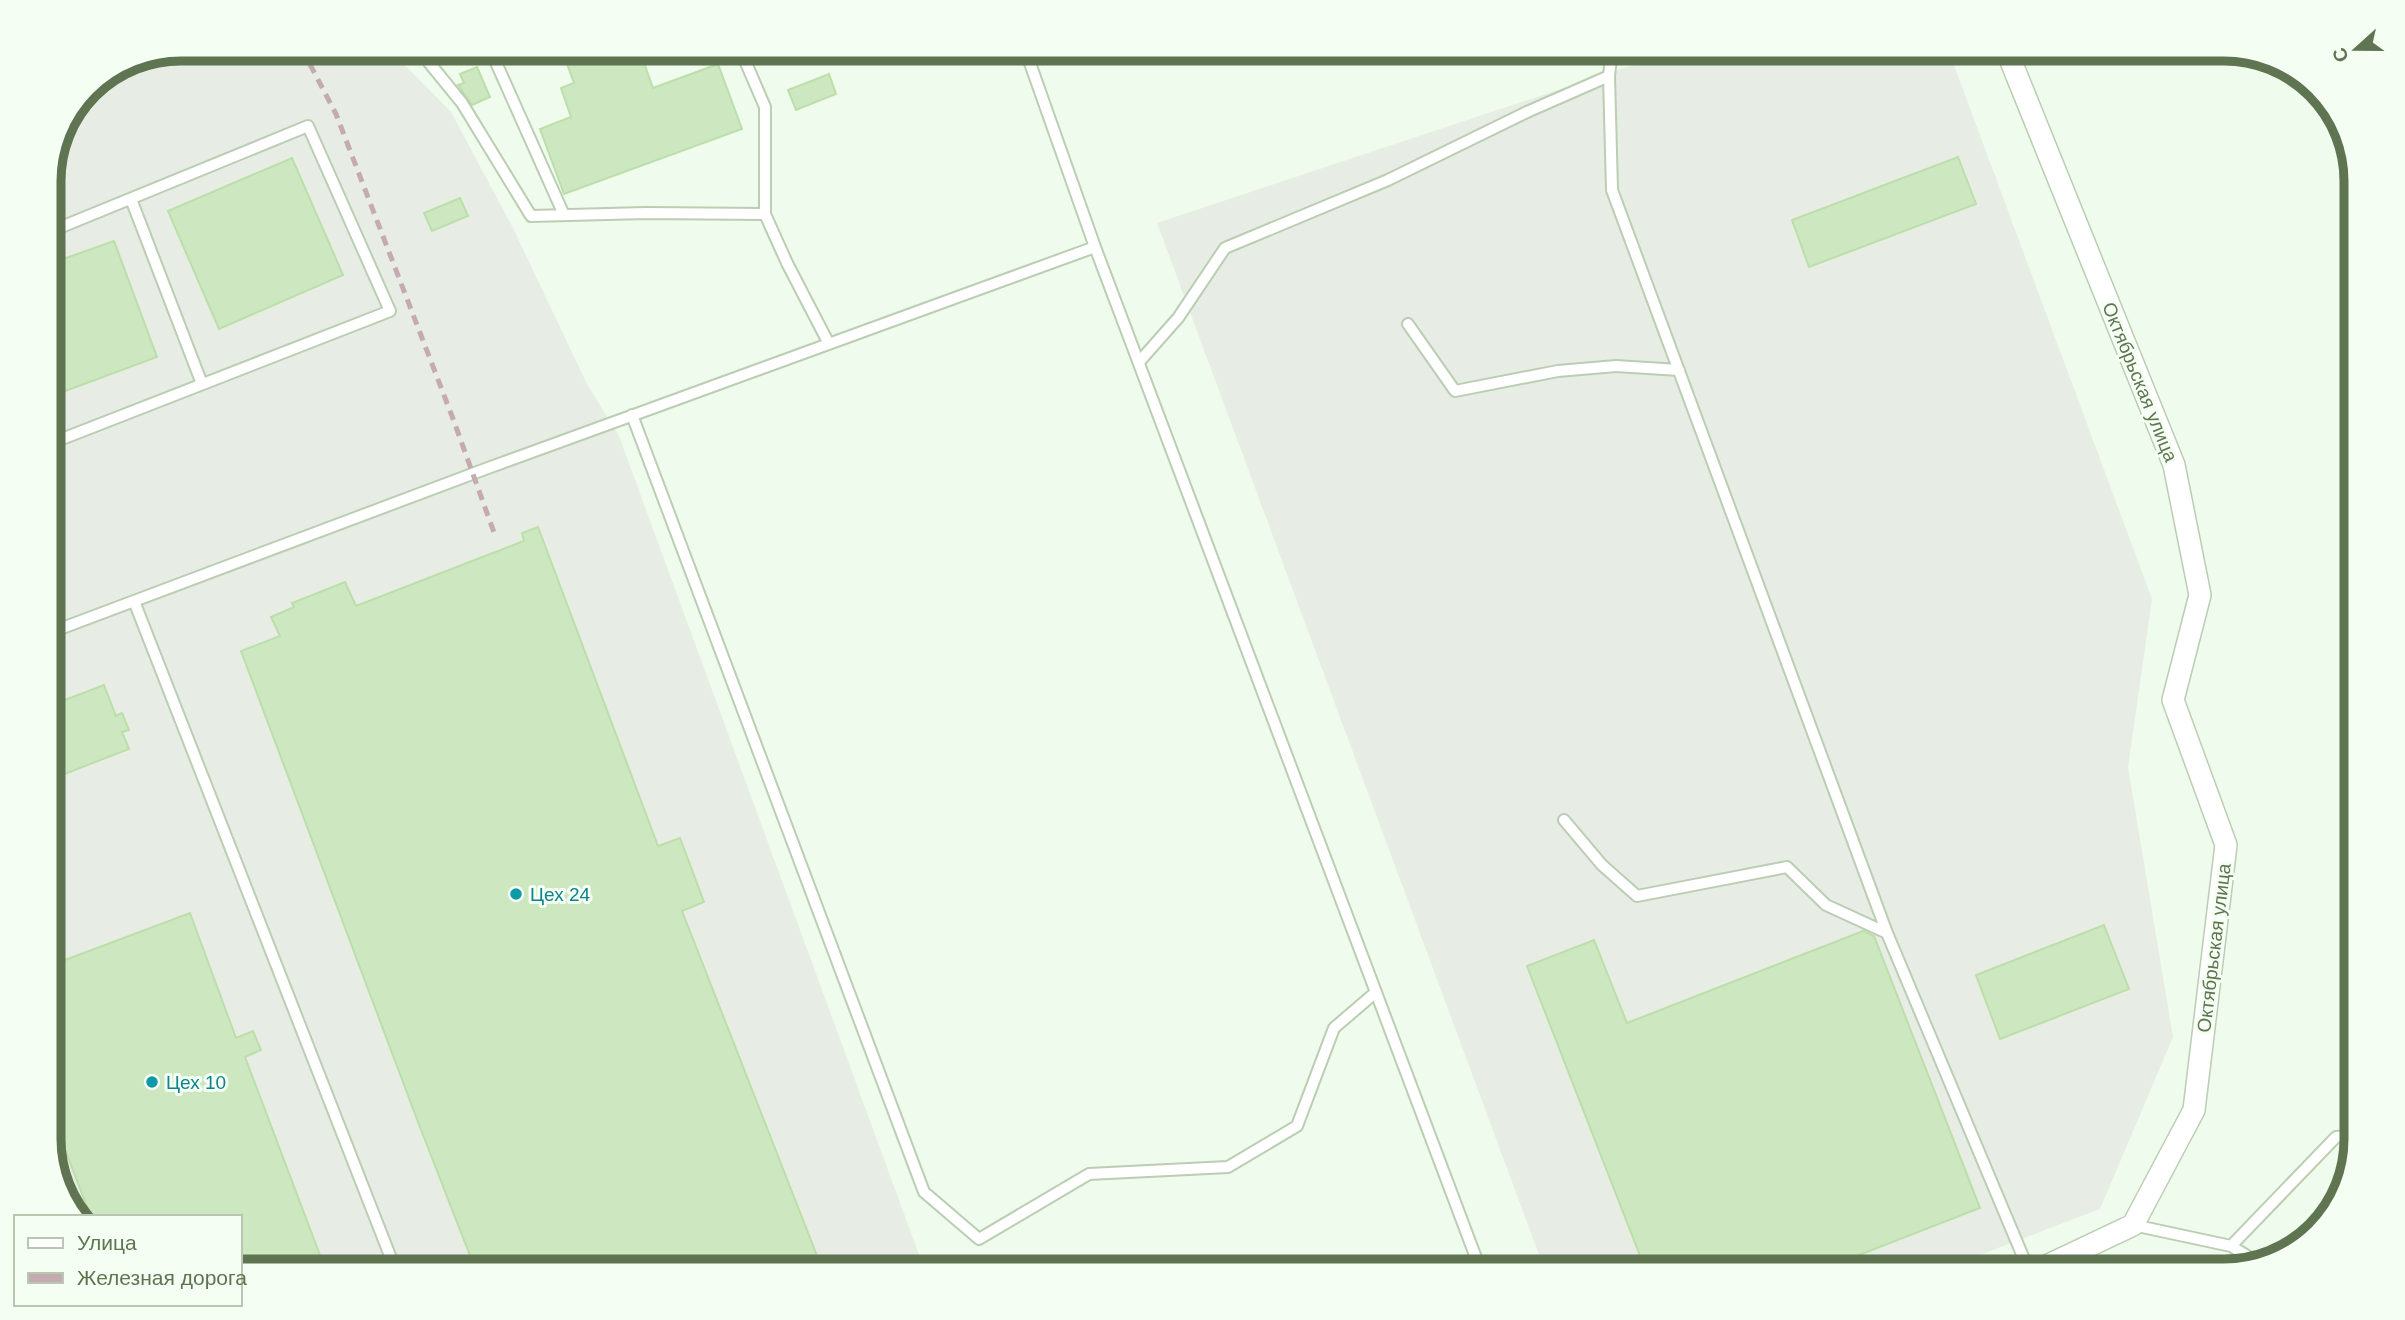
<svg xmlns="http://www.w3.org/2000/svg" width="2405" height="1320" font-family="Arial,sans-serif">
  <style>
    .industrial { fill: #e7ede4 }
    .building { fill: #cde7c0; stroke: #bcdfa9; stroke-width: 2 }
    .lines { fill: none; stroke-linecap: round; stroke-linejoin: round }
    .lane-casing { stroke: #bbcdb3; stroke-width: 14 }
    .street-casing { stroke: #bbcdb3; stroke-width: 24 }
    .lane { stroke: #fff; stroke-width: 10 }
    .street { stroke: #fff; stroke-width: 21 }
    .rail { stroke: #c5abb0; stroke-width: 5; stroke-dasharray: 10 7; stroke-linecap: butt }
    .culture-dot { fill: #0f9aa8; stroke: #f5fef3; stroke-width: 2.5 }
    .labels { text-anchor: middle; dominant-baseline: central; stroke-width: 6; stroke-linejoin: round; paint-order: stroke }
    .street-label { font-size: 19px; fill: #5f7551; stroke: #f5fef3 }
    .culture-label { font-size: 19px; fill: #0d838f; stroke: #f5fef3; text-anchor: start }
    .rim { fill: none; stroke: #5f7551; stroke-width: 9 }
  </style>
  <rect width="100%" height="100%" fill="#effbed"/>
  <path class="industrial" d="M181,49H389L451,112L512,226L587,384L619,436L925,1271H240V1217H76L71,1213L49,1148V173L88,87L131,59Z
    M1681,49H1948L2152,599L2128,767L2173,1037L2100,1209L1938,1271H1545L1157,223Z"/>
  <path class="building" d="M575,49H639L653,88L718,64L742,129L564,194L540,129L571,117L561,88L574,83L563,53Z
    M477,67L490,97L472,105L458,85L464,83L460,74Z
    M829,74L836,94L796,110L788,90Z
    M1958,157L1976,204L1809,267L1792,220Z
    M292,158L343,275L219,329L168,211Z
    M460,198L468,216L432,231L424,213Z
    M114,241L157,357L49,397V264Z
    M538,527L658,846L680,838L704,902L682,911L823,1271H476L418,1122L241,651L280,636L271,617L294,607L292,603L345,582L356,606L524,541L522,533Z
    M104,685L116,716L122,713L129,730L122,732L129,749L49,780V706Z
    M190,913L236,1038L253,1031L261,1050L245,1057L326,1271H240V1217H91L49,1108V966Z
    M2104,925L2129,989L2000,1039L1976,975Z
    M1863,931L1874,936L1980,1208L1818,1271H1646L1527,966L1594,940L1627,1023Z"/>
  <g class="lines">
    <g class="lane-casing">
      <path id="lane" d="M418,49L462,103L531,216L646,213L765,214L787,263L829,344
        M490,49L564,215
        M740,49L765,107V214
        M1025,49L1095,247L1481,1271
        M1612,49L1609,76L1612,190L1887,933L2029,1271
        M131,199L202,384
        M49,232L308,126L390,311L49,444
        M1408,324L1455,391L1558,371L1616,366L1679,370
        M1139,362L1178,318L1225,248L1388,180L1527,112L1609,76
        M632,415L924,1192L979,1239L1089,1174L1228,1167L1297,1126L1334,1028L1376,992
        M134,601L396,1271
        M49,614L55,631
        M49,633L488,468L1095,247
        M1564,820L1602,865L1637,896L1787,867L1826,905L1887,933
        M2133,1225L2231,1246L2257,1262
        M2231,1246L2336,1137L2356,1135"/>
    </g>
    <g class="street-casing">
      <path id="street" d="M2006,49L2174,465L2200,595L2173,700L2226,845L2194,1110L2133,1225L2036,1271"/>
    </g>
    <use href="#lane" class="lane"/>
    <use href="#street" class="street"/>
    <path class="rail" d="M302,49L336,114L452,416L496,538"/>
  </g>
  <g class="culture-dot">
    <circle cx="516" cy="894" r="7"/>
    <circle cx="152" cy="1082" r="7"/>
  </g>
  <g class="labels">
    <g class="street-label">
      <text transform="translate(2140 382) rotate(68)">Октябрьская улица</text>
      <text transform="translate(2214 948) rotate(-83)">Октябрьская улица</text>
    </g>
    <g class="culture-label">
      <text x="530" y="894">Цех 24</text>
      <text x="166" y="1082">Цех 10</text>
    </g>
  </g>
  <path d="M0 0H2405V1320H0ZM181 61H2224A120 120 0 0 1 2344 181V1139A120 120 0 0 1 2224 1259H181A120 120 0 0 1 61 1139V181A120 120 0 0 1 181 61Z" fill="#f5fef3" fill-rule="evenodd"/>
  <path class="rim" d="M181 61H2224A120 120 0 0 1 2344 181V1139A120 120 0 0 1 2224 1259H181A120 120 0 0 1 61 1139V181A120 120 0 0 1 181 61Z"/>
  <rect x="14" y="1215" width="228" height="91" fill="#f5fef3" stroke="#b9c7b2" stroke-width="2"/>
  <rect x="28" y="1238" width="35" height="10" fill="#ffffff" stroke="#b9c7b2" stroke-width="2"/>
  <text x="77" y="1250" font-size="21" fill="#5f7551">Улица</text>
  <rect x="28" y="1273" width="35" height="10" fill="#c5abb0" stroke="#b9c7b2" stroke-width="2"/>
  <text x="77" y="1285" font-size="21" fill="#5f7551">Железная дорога</text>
  <g transform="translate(2356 49) rotate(249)" stroke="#f5fef3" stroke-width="5" paint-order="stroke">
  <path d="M0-5L12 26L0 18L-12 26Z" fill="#5f7551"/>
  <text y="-10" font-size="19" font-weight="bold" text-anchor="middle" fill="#5f7551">С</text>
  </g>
</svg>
